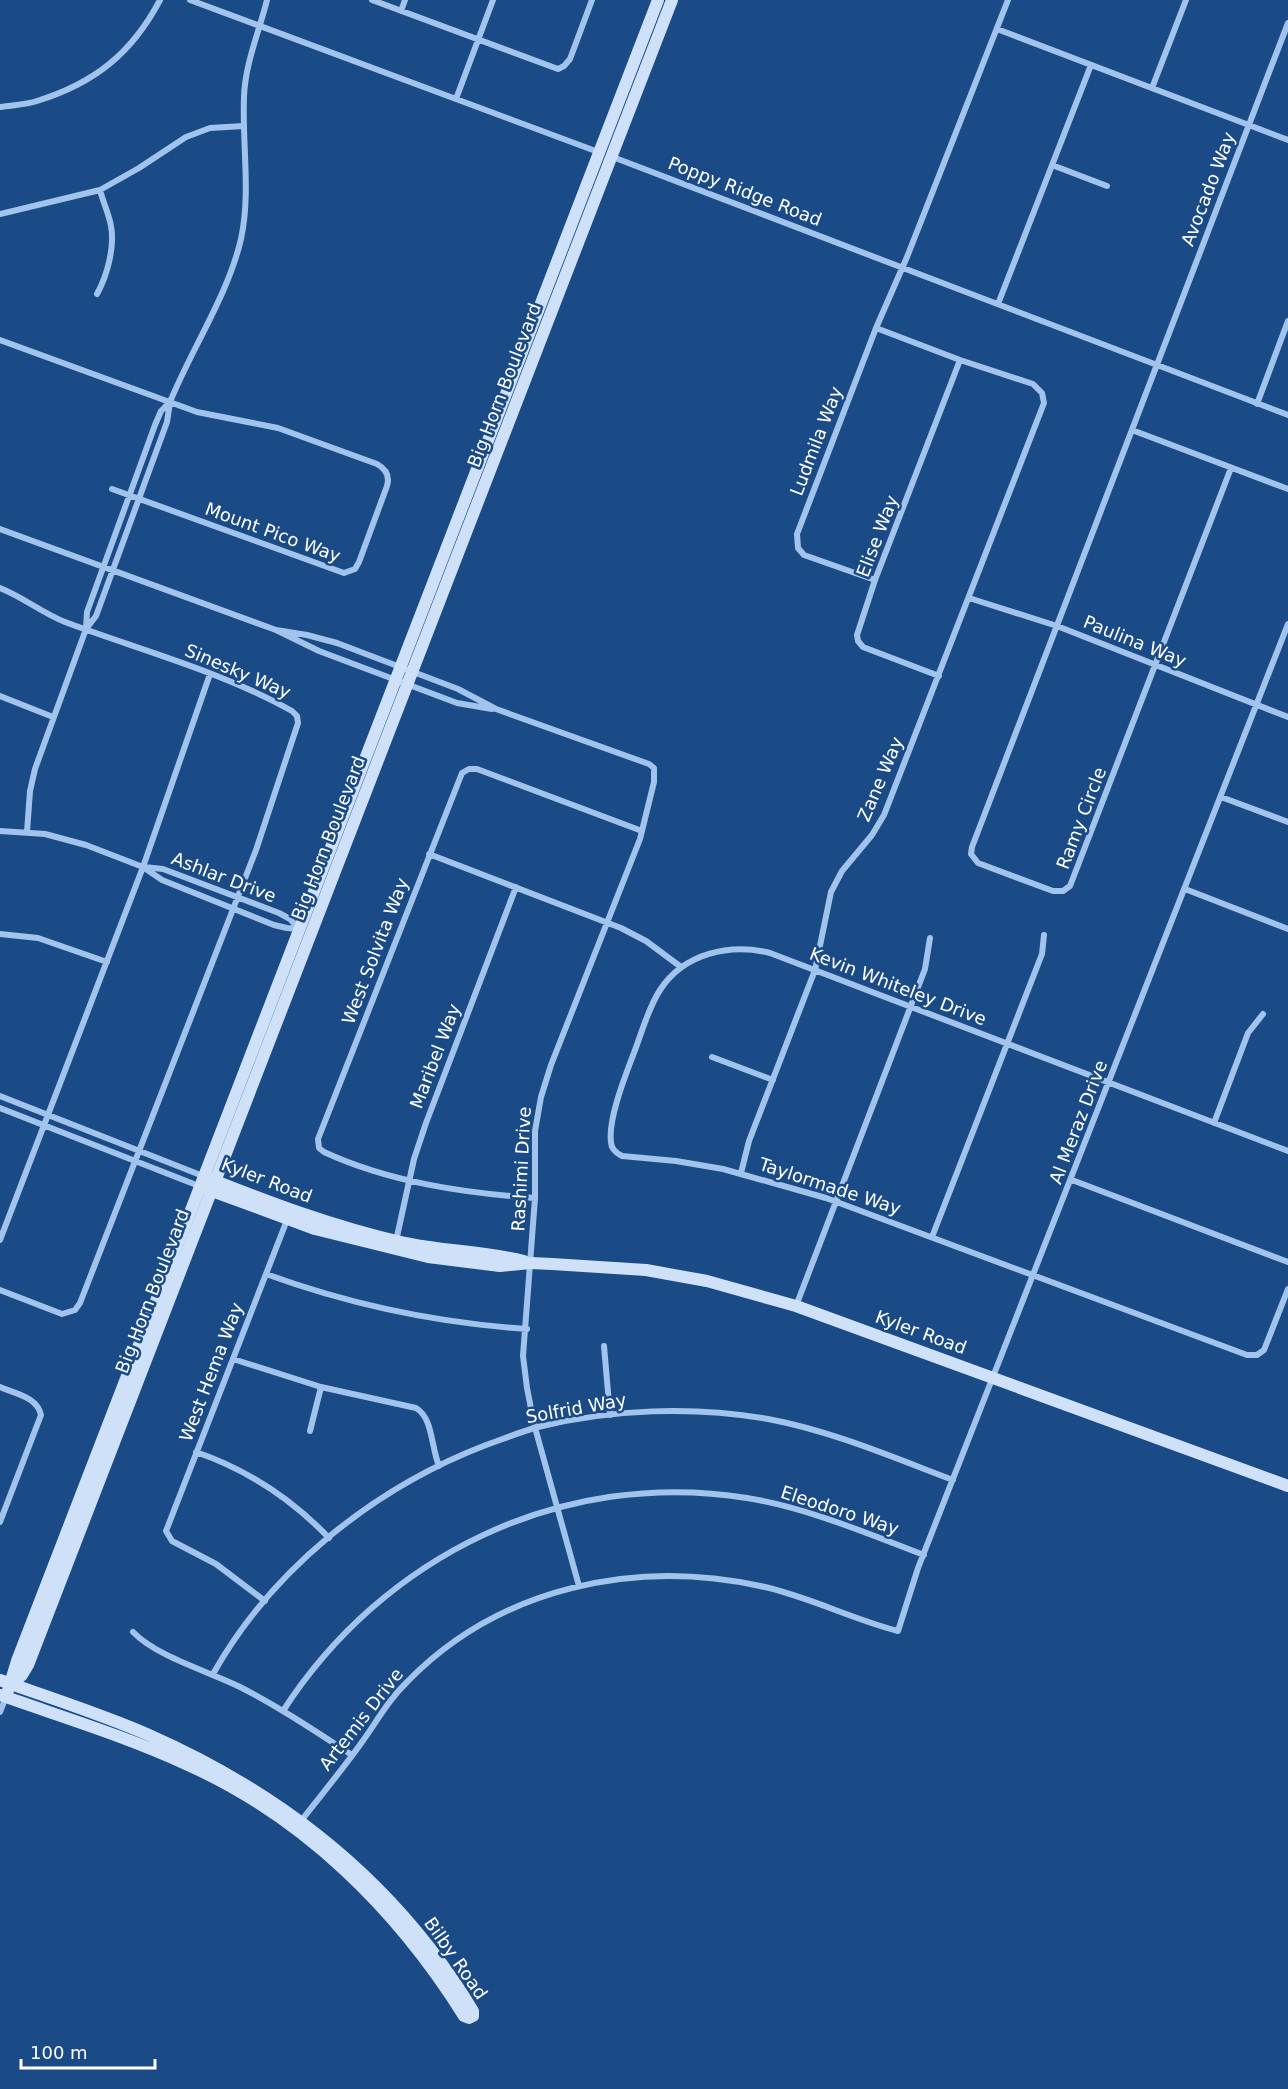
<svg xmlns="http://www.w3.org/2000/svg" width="1288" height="2089" font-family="'DejaVu Sans',sans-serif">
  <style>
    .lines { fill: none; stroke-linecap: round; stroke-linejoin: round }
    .street { stroke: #a2c4ec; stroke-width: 6 }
    .secondary { stroke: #cee1f9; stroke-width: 12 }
    .labels { text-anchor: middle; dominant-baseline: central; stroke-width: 5; stroke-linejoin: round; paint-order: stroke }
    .street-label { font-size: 18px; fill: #fff; stroke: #1a4b87 }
  </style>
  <rect width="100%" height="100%" fill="#1a4b87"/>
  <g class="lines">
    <path class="street" d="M190,0L601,153
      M372,0L558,69L564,66L570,59L592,0
      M401,11L405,0
      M997,29L1288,140
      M1152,88L1186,0
      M456,99L493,0
      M0,107C12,105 26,105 37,101C95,83 132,53 160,0
      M610,156L1288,415
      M1052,165L1107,186
      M0,214L100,190L139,168L186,137L210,128L244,126
      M97,294C107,276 115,247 111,226C109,214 103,202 100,190
      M998,304L1091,65
      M0,340L197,412L278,428L377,464C386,469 390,476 387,486L359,562L355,569L344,573L112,489
      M1257,404L1288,321
      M1132,430L1288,489
      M1231,468L1070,886L1063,891H1053L978,863L971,854L972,847L1288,23
      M0,529L276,630L319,651L457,703L492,709
      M875,580L804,555L798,548L797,534L876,328L907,257L1008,0
      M0,588C23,597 42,613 65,622C140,650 223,672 292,711L297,716L298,723L256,850L80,1303L75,1310L62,1314L0,1290
      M969,598L1057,626L1288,717
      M86,629L96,616L167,422L170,402C192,348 228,295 241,239C251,193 242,144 244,97C245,64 259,32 267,0
      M276,630L307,635L337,643L458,689L496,709L649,764L654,768V782L640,839L551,1065L541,1097L535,1131V1198L523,1356L527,1388L534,1424L579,1586
      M939,676L863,647L858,641L857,635L875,580L960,360
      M0,696L53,717
      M1221,797L1288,822
      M0,831L45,834L86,845L143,867L162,880L274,925L287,928L299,929
      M27,832L30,791L35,769L86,629L87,612L155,425L161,411L170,402
      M429,854L621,928L646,941L681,967
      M144,867L163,869L279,913L290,919L299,929
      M1185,889L1288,929
      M0,934L38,938L107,962
      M712,1057L773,1080
      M0,1096L203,1176
      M0,1108L199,1186
      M1214,1123L1248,1033L1263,1014
      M1288,1151L770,953C730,943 684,953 660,990C647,1010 641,1036 632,1058C624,1079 608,1120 611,1142C611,1149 616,1153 622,1156L676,1161L723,1169L826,1198L1247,1355H1257L1264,1350L1288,1289
      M741,1173L749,1141L815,970L831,892L842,871L872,835L884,815L1044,403L1042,393L1033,384L960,360L876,328
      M1072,1180L1288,1262
      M535,1198C463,1193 389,1182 324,1152L319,1148L318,1139L462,773L469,769H477L642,831
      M932,1237L1042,954L1044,935
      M0,1240L143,867L210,674
      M396,1241L414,1159L426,1123L516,887
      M266,1274C351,1305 437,1323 527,1329
      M796,1306L925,969L930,938
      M604,1346L610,1415
      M233,1359L321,1387L416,1408C433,1418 431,1447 439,1466
      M0,1387C16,1394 37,1397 41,1415L0,1522
      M310,1431L321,1387
      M196,1452C248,1470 291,1498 329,1538
      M265,1601L216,1564L172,1541L166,1531L287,1220
      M133,1632C156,1656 207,1671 238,1686C278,1706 315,1731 352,1755
      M213,1674C272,1569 374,1488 486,1445C503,1439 520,1432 538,1427C612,1409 693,1406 768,1419C832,1431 892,1457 953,1480
      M283,1711C383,1556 562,1468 747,1498C808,1508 866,1533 924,1555
      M0,1712L6,1697
      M301,1821C321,1795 343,1769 362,1742C377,1721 389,1699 408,1681C500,1587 635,1559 760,1586C808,1596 851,1619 898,1631L918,1568L1288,624"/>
    <path class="secondary" d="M208,1178C271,1203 334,1227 401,1242C441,1251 484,1251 524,1261
      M204,1188L315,1229L428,1257L500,1266L531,1263L552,1264L646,1270L707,1281L796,1306L1288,1486
      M0,1680C50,1698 101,1714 149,1735C285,1795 396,1883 473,2011V2016L469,2018L464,2016C397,1909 304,1817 188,1765C128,1737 62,1717 0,1695
      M11,1684L22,1675L28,1665L672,0
      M6,1697L17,1661L658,0"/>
  </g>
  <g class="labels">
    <g class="street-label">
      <text transform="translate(1208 189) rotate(-69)">Avocado Way</text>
      <text transform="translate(745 191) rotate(21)">Poppy Ridge Road</text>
      <text transform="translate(504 385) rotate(-69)">Big Horn Boulevard</text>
      <text transform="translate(816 441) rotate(-69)">Ludmila Way</text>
      <text transform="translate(273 532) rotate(20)">Mount Pico Way</text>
      <text transform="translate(877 536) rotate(-69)">Elise Way</text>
      <text transform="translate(1135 641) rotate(22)">Paulina Way</text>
      <text transform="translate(238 671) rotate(23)">Sinesky Way</text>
      <text transform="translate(880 779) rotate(-67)">Zane Way</text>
      <text transform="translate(1081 818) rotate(-69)">Ramy Circle</text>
      <text transform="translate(328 838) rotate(-69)">Big Horn Boulevard</text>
      <text transform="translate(224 877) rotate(21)">Ashlar Drive</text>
      <text transform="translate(375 951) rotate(-69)">West Solvita Way</text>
      <text transform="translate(898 986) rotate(21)">Kevin Whiteley Drive</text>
      <text transform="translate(435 1056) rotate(-69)">Maribel Way</text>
      <text transform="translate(1078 1122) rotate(-69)">Al Meraz Drive</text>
      <text transform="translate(521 1169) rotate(-87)">Rashimi Drive</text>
      <text transform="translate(267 1180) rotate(21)">Kyler Road</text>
      <text transform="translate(830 1186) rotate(18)">Taylormade Way</text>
      <text transform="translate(152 1291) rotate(-69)">Big Horn Boulevard</text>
      <text transform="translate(921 1332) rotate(20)">Kyler Road</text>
      <text transform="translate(211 1372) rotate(-69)">West Hema Way</text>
      <text transform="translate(576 1408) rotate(-10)">Solfrid Way</text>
      <text transform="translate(840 1510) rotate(18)">Eleodoro Way</text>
      <text transform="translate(361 1719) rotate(-52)">Artemis Drive</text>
      <text transform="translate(456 1958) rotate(55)">Bilby Road</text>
    </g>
  </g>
  <path d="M21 2059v9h134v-9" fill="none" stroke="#ffffff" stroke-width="3"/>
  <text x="30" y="2059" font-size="18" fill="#ffffff" stroke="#1a4b87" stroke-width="4.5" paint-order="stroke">100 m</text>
</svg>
